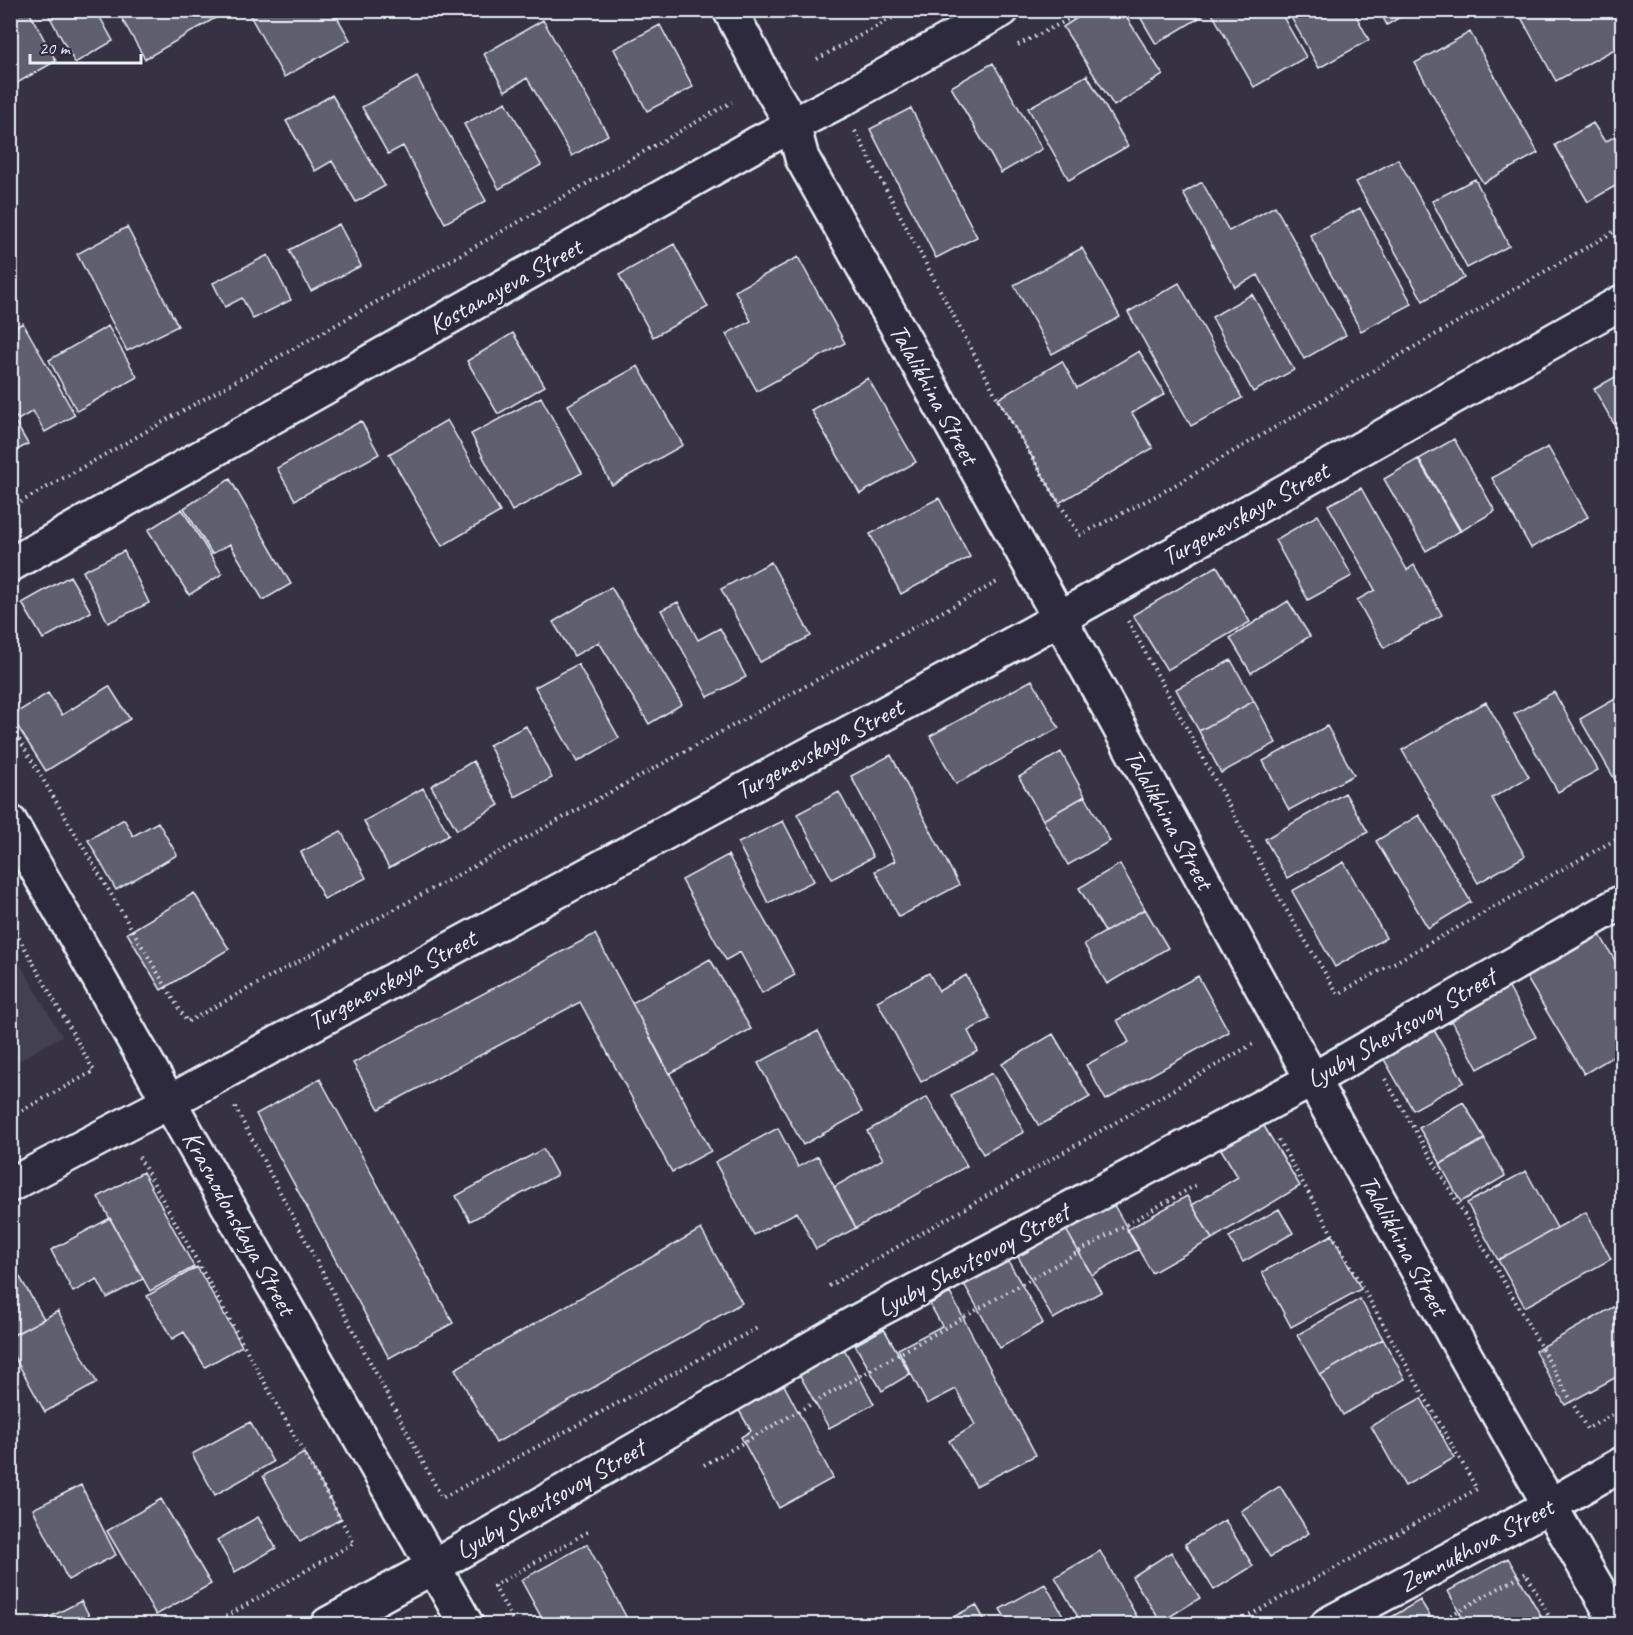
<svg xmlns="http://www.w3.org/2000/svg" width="1633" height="1635" font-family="Caveat,sans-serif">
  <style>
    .built { fill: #433f51 }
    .building { fill: #605e6e; stroke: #e8f1f8; stroke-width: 1.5 }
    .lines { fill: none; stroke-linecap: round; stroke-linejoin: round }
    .minor-casing { stroke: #e8f1f8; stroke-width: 38 }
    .path { stroke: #e8f1f8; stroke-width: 4; stroke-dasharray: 1.5 4.5; stroke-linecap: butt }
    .minor { stroke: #2f2a3d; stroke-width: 33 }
    .labels { text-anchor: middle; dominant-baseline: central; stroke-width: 5; stroke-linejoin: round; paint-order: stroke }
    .street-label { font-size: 26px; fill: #e8f1f8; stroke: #2f2a3d }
  </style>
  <rect width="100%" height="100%" fill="#363244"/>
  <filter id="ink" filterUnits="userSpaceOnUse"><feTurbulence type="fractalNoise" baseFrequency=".0167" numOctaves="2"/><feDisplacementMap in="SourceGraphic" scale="12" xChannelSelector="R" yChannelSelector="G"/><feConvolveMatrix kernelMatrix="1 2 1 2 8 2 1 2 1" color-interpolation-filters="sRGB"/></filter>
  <g filter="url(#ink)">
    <path class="built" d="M10,946L62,1036L11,1065H10Z"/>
    <path class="building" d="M10,10H28L56,61L10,87Z
      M46,10H96L113,41L75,63Z
      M117,10H229L145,59Z
      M247,10H333L350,40L284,77Z
      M1089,10H1122L1163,75L1114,106L1063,27Z
      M1136,10H1208L1209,12L1156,44Z
      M1210,10H1279L1306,57L1254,87Z
      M1287,10H1353L1369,40L1319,68Z
      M1379,10H1412L1387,25Z
      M1517,10H1611L1622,31V45L1556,81Z
      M543,20L608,135L572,156L527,78L505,91L484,54Z
      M660,25L693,87L647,111L614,49Z
      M1470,32L1538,153L1483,183L1415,63Z
      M993,63L1042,149L1001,173L951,87Z
      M1087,75L1128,146L1069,180L1028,108Z
      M417,77L486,201L445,223L403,146L388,154L362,107Z
      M332,95L385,186L356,202L332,161L315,171L286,121Z
      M506,102L541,165L499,189L464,124Z
      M911,108L977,237L936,258L870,129Z
      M1593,123L1605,142L1622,132V182L1588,202L1555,145Z
      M1398,159L1464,278L1423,301L1356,182Z
      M1475,179L1509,246L1467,268L1432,201Z
      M1202,182L1229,231L1275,206L1346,335L1304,359L1258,275L1235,287L1183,193Z
      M1360,208L1412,304L1361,331L1310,235Z
      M339,224L361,266L311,291L289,250Z
      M127,227L178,326L127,351L77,254Z
      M674,244L708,307L653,337L619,275Z
      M1082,248L1120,317L1052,354L1014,285Z
      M268,255L291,300L253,319L242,298L225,307L213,283Z
      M798,257L845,343L757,391L726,334L751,321L735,291Z
      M1179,283L1242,398L1191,426L1128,312Z
      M1252,294L1294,370L1253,392L1212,317Z
      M23,323L75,415L45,432L33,411L18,420L10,407V330Z
      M108,326L137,377L77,411L49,360Z
      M513,333L545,386L498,414L467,361Z
      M1139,351L1165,394L1132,413L1153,448L1059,503L998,399L1062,361L1077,388Z
      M638,366L683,445L612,485L568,405Z
      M1622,373V438L1594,389Z
      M868,378L916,462L860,494L811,410Z
      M541,397L582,473L512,511L471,434Z
      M10,413L28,444L10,454Z
      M447,420L500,512L442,546L389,454Z
      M361,421L379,454L295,500L277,468Z
      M1454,439L1495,511L1461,531L1419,459Z
      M1548,447L1588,517L1531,548L1492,478Z
      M1418,459L1460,531L1426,551L1384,479Z
      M230,479L291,584L263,600L230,544L212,554L184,508Z
      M1361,488L1407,570L1414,565L1442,615L1384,648L1357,600L1375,590L1328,505Z
      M939,498L970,557L901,594L870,534Z
      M182,509L222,574L189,595L148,530Z
      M1318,515L1352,576L1308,600L1275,540Z
      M124,551L149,603L108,623L83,571Z
      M771,562L811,636L760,662L721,589Z
      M1217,566L1250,622L1167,670L1133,615Z
      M70,576L91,612L43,639L22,603Z
      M611,587L682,704L649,724L599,642L574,656L553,622Z
      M1288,601L1310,636L1251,673L1230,638Z
      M678,602L698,640L720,628L746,677L708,697L661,610Z
      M1231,660L1254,701L1199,731L1176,689Z
      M578,664L619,738L577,762L535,687Z
      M1032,680L1059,728L956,784L930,736Z
      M109,686L130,719L46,771L11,716L48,693L62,715Z
      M1554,692L1598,770L1558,792L1514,714Z
      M1622,695V792L1580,719Z
      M1254,701L1276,743L1221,773L1199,731Z
      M1486,702L1529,777L1492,798L1525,856L1478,883L1402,750Z
      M526,726L552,778L515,797L489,745Z
      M1327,726L1354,775L1289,810L1263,761Z
      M1061,752L1085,796L1043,820L1019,777Z
      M891,755L959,885L899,917L875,871L895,861L851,776Z
      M473,761L499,805L457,830L431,786Z
      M423,788L449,835L389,868L364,821Z
      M839,792L873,857L832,879L797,814Z
      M1345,793L1368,832L1287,878L1265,839Z
      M1085,796L1110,841L1068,865L1043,820Z
      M1419,815L1471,902L1428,928L1376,841Z
      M124,819L133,836L158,822L177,855L116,890L88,840Z
      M783,821L814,881L768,903L738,843Z
      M341,831L366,878L324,899L301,852Z
      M728,855L795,975L762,993L740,952L726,960L682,880Z
      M1344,862L1386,938L1335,967L1292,891Z
      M1120,864L1145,909L1105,932L1079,888Z
      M194,893L229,949L161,990L127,933Z
      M1145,909L1168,948L1107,984L1084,944Z
      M1592,921L1622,973V1051L1584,1074L1519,965Z
      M595,934L711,1151L672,1172L580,1002L379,1109L353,1063Z
      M710,959L751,1029L669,1074L632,1003Z
      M929,973L939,991L966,975L990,1019L968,1031L978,1051L921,1082L877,1001Z
      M1198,976L1229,1032L1106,1100L1086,1065L1129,1042L1117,1020Z
      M1504,979L1536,1037L1478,1069L1446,1010Z
      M1431,1025L1464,1082L1413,1110L1381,1054Z
      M818,1031L862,1112L803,1145L758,1063Z
      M1053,1034L1090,1097L1039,1126L1002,1064Z
      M992,1073L1024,1132L983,1154L951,1095Z
      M320,1079L453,1323L389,1358L256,1114Z
      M927,1097L967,1166L856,1228L834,1187L883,1159L867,1131Z
      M1463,1102L1485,1139L1441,1164L1419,1128Z
      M1261,1121L1300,1186L1212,1239L1192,1205L1238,1177L1219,1146Z
      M778,1128L798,1167L818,1156L856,1228L816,1249L797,1212L754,1235L715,1162Z
      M1484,1139L1505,1176L1461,1202L1440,1164Z
      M543,1149L557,1175L470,1221L456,1196Z
      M1526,1171L1557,1228L1498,1260L1467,1203Z
      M143,1172L194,1267L150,1291L98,1197Z
      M1187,1196L1212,1239L1152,1273L1127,1230Z
      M1111,1200L1139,1249L1092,1275L1064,1226Z
      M1279,1209L1293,1233L1243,1262L1229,1237Z
      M1586,1212L1611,1259L1525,1307L1498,1260Z
      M110,1218L143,1279L107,1298L97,1279L73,1292L51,1250Z
      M1064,1226L1101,1292L1053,1319L1016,1253Z
      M701,1229L742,1303L496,1443L455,1369Z
      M1332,1235L1361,1289L1291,1327L1262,1272Z
      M1006,1257L1043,1323L1000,1348L963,1282Z
      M10,1260L44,1319L13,1335L10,1331Z
      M197,1267L242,1346L205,1367L184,1332L172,1339L147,1296Z
      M950,1293L1036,1455L976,1486L949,1441L975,1425L956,1389L927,1404L898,1349L942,1326L930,1304Z
      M1360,1299L1383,1339L1320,1375L1297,1335Z
      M1622,1302V1374L1565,1405L1535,1351Z
      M58,1311L97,1383L45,1412L10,1349V1337Z
      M884,1329L910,1374L882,1391L855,1345Z
      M1383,1339L1405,1379L1343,1415L1320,1375Z
      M843,1347L874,1404L829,1428L798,1372Z
      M783,1383L833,1478L779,1508L741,1437L751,1431L737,1407Z
      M1421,1398L1454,1458L1405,1486L1371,1426Z
      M250,1422L273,1462L215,1495L192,1454Z
      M304,1453L341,1519L300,1542L263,1476Z
      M81,1485L116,1555L68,1580L33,1509Z
      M1280,1486L1309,1533L1270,1557L1241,1511Z
      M161,1499L211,1584L156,1615L107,1531Z
      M258,1517L276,1548L235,1572L217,1540Z
      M1225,1520L1253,1566L1214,1590L1185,1544Z
      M587,1544L630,1624H545L521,1580Z
      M1100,1551L1141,1624H1082L1055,1577Z
      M1171,1552L1200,1598L1161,1622L1132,1577Z
      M1508,1558L1542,1618L1529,1624H1466L1448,1591Z
      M1045,1584L1068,1624H1009L1000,1609Z
      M1420,1600L1435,1624H1380Z
      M81,1601L94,1624H44L42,1621Z
      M976,1605L987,1624H940Z
      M386,1616L391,1624H372Z"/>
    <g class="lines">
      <g class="minor-casing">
        <path id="minor" d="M730,10L769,85L793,125L802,158C878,293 954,427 1029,563C1225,917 1415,1274 1618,1624
          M10,565L756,144L843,99L1002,10
          M10,822L466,1624
          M10,1185L169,1102L1031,634L1622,302
          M328,1624L433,1567L858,1321L1312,1080L1622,902
          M1328,1624L1549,1506L1622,1464"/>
      </g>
      <path class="path" d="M1018,45L1087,10
        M817,59L907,10
        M855,131L998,399L1059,503L1080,535L1163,492L1622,227
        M10,508L732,102
        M10,607L20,601
        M1128,621L1281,901L1338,994L1622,836
        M10,724L187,1022L999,581
        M10,922L94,1071L10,1117
        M1385,1079L1518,1306L1587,1429L1622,1409
        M235,1107L442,1498L759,1327
        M139,1157L354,1543L213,1624
        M829,1286L1253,1044
        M704,1465L1196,1185
        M515,1624L494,1586L589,1531
        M1234,1624L1477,1489L1278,1139
        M1435,1624L1526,1573L1553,1624"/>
      <use href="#minor" class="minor"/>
    </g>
  </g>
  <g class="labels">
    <g class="street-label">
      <text transform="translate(505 286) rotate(-29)">Kostanayeva Street</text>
      <text transform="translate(934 394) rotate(61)">Talalikhina Street</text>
      <text transform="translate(1245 514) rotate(-29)">Turgenevskaya Street</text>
      <text transform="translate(819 749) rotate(-28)">Turgenevskaya Street</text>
      <text transform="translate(1169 819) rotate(61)">Talalikhina Street</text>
      <text transform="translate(392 980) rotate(-28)">Turgenevskaya Street</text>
      <text transform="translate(1401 1028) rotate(-30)">Lyuby Shevtsovoy Street</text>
      <text transform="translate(239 1223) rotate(61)">Krasnodonskaya Street</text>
      <text transform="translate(1404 1245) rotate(61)">Talalikhina Street</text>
      <text transform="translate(973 1260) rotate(-28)">Lyuby Shevtsovoy Street</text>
      <text transform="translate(550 1499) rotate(-30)">Lyuby Shevtsovoy Street</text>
      <text transform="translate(1476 1545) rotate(-28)">Zemnukhova Street</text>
    </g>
  </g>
  <rect width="1633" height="1635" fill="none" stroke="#2f2a3d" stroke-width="36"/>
  <rect x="18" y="18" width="1597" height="1599" fill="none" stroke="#e8f1f8" stroke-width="2" filter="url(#ink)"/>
  <path d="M30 54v9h111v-9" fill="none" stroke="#e8f1f8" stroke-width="3"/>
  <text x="39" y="54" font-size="18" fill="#e8f1f8" stroke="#2f2a3d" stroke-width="4.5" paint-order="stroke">20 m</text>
</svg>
